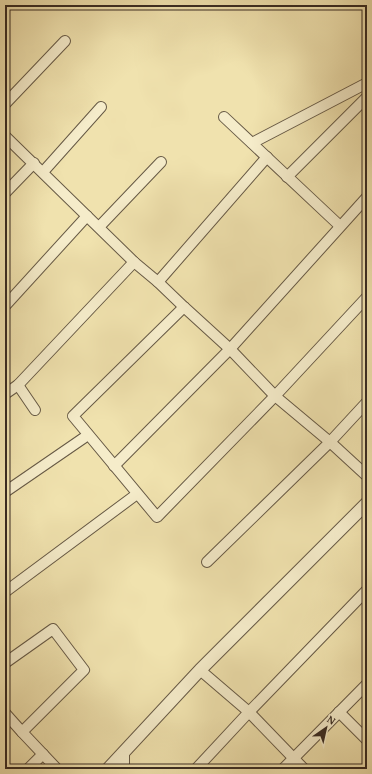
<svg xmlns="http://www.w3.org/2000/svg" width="372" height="774" font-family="'Gentium Book Plus',serif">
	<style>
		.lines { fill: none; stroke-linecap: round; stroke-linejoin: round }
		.minor-casing { stroke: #665945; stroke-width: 12 }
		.tertiary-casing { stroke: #665945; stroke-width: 14 }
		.minor { stroke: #f5ecca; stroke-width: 10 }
		.tertiary { stroke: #f5ecca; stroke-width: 12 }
	</style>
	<rect width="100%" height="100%" fill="#f0e2ae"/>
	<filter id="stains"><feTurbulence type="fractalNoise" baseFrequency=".005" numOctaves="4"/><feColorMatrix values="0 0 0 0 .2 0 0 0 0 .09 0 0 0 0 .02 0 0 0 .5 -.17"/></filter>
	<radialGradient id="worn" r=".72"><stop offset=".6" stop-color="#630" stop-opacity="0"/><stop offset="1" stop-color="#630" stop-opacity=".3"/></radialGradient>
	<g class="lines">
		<defs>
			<g id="minor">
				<path d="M5,104l60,-63"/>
				<path d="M224,117l116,109"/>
				<path d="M5,136l129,126 24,20 26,25 46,42 45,47 55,46 37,34"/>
				<path d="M252,143l115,-60"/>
				<path d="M43,172l58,-65"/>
				<path d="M287,177l80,-80"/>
				<path d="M5,193l29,-30"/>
				<path d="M99,227l62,-65"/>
				<path d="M158,282l109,-125"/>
				<path d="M5,306l82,-90"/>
				<path d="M184,307l-111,109 84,101 118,-121 92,-99"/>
				<path d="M18,385l17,25"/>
				<path d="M5,394l13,-9 116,-123"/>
				<path d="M114,466l116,-117 137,-152"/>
				<path d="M5,492l83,-57"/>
				<path d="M207,562l123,-120 37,-40"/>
				<path d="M5,592l132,-98"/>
				<path d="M5,663l48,-34 31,41 -62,62 35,37"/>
				<path d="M200,670l49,42 55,57"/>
				<path d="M339,712l28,28"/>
				<path d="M5,713l17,19"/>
				<path d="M28,769l15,-15"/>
				<path d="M124,769v-17"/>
				<path d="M196,769l53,-57 118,-122"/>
				<path d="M283,769l84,-85"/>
			</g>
			<path id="tertiary" d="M108,769l92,-99 167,-167"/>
		</defs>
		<!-- minor casing -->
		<use href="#minor" class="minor-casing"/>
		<!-- tertiary casing -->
		<use href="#tertiary" class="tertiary-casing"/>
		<!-- minor -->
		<use href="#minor" class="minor"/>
		<!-- tertiary -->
		<use href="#tertiary" class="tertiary"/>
	</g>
	<!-- margin -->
	<rect width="372" height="774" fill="none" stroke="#f0e2ae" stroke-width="20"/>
	<rect x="6" y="6" width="360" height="762" fill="none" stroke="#382b22" stroke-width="2"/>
	<rect x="10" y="10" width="352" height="754" fill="none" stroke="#382b22"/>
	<!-- north arrow -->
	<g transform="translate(326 728) rotate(34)" stroke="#f5ecca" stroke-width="3" paint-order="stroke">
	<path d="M0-3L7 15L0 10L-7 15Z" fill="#382b22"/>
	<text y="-6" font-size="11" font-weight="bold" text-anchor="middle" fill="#382b22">N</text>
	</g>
	<rect width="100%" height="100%" filter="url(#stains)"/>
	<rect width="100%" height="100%" fill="url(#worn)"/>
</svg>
